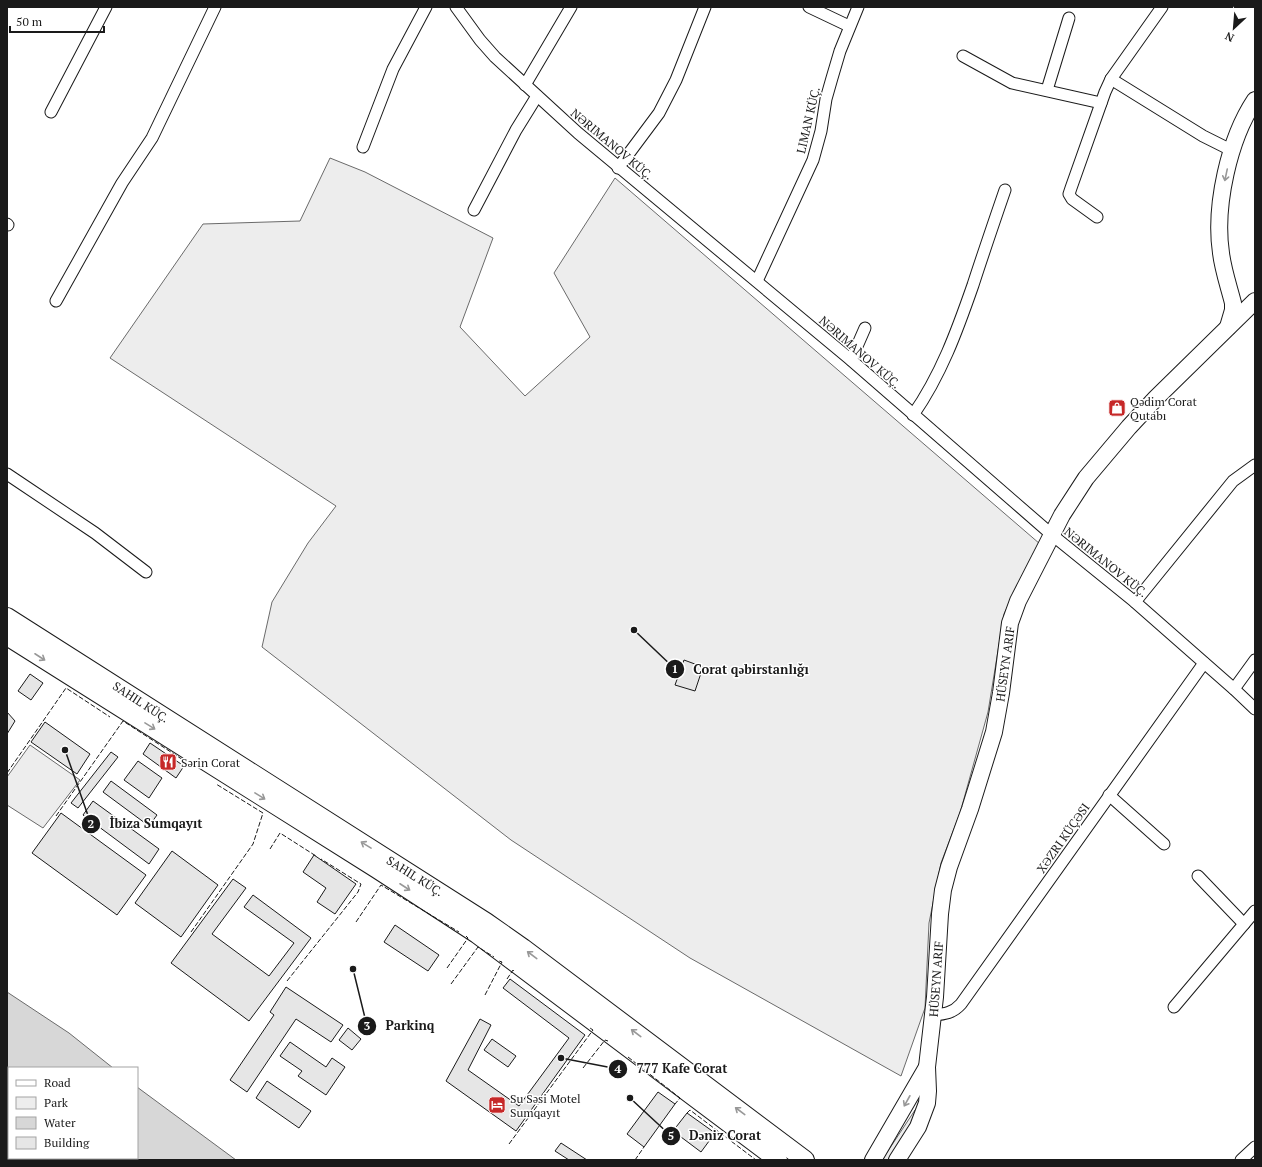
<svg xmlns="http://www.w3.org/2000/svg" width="1262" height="1167" font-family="'PT Serif',serif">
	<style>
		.green { fill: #ededed; stroke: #6a6a6a }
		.water { fill: #d7d7d7; stroke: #6a6a6a }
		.building { fill: #e6e6e6; stroke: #1a1a1a }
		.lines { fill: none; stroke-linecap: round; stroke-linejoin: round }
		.street-casing { stroke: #1a1a1a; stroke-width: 13 }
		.secondary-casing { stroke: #1a1a1a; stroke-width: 18 }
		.primary-casing { stroke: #1a1a1a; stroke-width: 20 }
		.street { stroke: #fff; stroke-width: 11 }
		.secondary { stroke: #fff; stroke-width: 16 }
		.primary { stroke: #fff; stroke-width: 18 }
		.fence { stroke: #1a1a1a; stroke-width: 1; stroke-dasharray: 5 2; stroke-linecap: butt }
		.oneway { stroke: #989898 }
		.labels { text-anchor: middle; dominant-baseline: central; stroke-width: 3; stroke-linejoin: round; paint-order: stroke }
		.street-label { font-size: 12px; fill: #1a1a1a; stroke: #fff }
		.poi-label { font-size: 12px; fill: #1a1a1a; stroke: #fff; text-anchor: start }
		.leader { fill: none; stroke: #1a1a1a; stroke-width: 1.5 }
		.callout-dot { fill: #1a1a1a; stroke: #fff; stroke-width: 1.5 }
		.mark-label { font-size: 12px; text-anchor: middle; font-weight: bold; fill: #fff }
		.callout-label { font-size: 13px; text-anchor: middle; font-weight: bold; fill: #1a1a1a; stroke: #fff; stroke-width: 3; stroke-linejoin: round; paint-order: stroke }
	</style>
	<rect width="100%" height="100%" fill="#fff"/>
	<!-- green -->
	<g class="green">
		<path d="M330,158l35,14 128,66 -33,89 65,69 65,-59 -36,-64 61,-95 425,366 -18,32 -18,38 -16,98 -28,101 -19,50 -12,60 -4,85 -24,68 -211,-118 -179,-118 -249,-193 10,-45 36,-59 28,-37 -226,-148 93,-134 97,-3z"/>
		<path d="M30,745l50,35 -37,48 -36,-23v-28z"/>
		<path d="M915,1110l1,5 -28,45h-6z"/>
	</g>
	<!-- water -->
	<path class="water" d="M7,992l62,41 44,35h-104v90h128v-71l99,73h-229z"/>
	<!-- building -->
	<g class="building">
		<path d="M684,660l19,7 -8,24 -20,-6z"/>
		<path d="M30,674l13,9 -12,17 -13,-9z"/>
		<path d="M7,712l8,9 -8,13z"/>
		<path d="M45,722l45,32 -13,20 -46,-32z"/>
		<path d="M150,743l34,23 -8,12 -33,-24z"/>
		<path d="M111,752l7,5 -40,51 -7,-5z"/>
		<path d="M138,761l24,17 -13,20 -25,-18z"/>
		<path d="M111,781l46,34 -8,11 -46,-34z"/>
		<path d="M93,801l66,48 -10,15 -66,-49z"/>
		<path d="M61,813l85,62 -29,40 -85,-62z"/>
		<path d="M172,851l46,34 -37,52 -46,-34z"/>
		<path d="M314,855l42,29 -21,30 -18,-12 9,-14 -23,-16z"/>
		<path d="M233,879l13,9 -34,46 57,42 25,-33 -50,-36 9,-12 58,43 -62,83 -78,-58z"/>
		<path d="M395,925l44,30 -11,16 -44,-29z"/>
		<path d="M510,979l75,56 -69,96 -70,-50 34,-62 11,6 -23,45 51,36 50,-68 -66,-50z"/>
		<path d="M286,987l57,38 -12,17 -35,-23 -49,73 -17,-12 44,-65 -4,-3z"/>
		<path d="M348,1028l13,11 -9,11 -13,-10z"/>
		<path d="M492,1039l24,17 -8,11 -24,-17z"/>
		<path d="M290,1042l36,25 6,-9 13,9 -19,28 -28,-19 4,-5 -22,-15z"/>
		<path d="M267,1081l44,30 -12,17 -43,-30z"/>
		<path d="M658,1092l17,12 -31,43 -17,-13z"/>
		<path d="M687,1113l28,20 -14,19 -28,-21z"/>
		<path d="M561,1143l26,17h-18l-14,-9z"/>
	</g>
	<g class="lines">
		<defs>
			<g id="street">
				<path d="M456,7l24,33 15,17 83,76 273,227 200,174 84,68 99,87 21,20"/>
				<path d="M809,7l40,19"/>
				<path d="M963,56l49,27 89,20"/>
				<path d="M1111,79l92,57 28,14"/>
				<path d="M525,85l46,-78"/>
				<path d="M1047,90l22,-72"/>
				<path d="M51,112l55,-105"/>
				<path d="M363,147l30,-78 33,-62"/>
				<path d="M618,168l41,-55 17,-33 29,-73"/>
				<path d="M474,210l42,-80 21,-34"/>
				<path d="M1097,217l-25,-18 -3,-5 2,-6 34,-96 6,-13 51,-72"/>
				<path d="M7,224l1,1"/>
				<path d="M757,281l56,-121 8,-29 5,-32 6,-21 8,-27 18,-44"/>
				<path d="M56,301l66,-118 30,-45 63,-131"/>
				<path d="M851,360l14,-32"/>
				<path d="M913,415c28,-40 44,-84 60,-130 10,-31 21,-63 32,-95"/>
				<path d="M7,474l88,59 51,39"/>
				<path d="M1135,602l98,-121 22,-16"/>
				<path d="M1234,689l21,-29"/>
				<path d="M1109,795l55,49"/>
				<path d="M1198,876l46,48"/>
				<path d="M1174,1007l81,-96"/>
				<path d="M933,1015c12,-1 20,-2 28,-11l243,-341"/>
				<path d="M1241,1160l14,-13"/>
			</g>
			<g id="secondary">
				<path d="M1228,327l5,-17v-7c-4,-16 -10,-33 -12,-50 -7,-47 8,-114 34,-153"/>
				<path d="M873,1160l54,-93"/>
				<path d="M897,1160l21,-33 9,-24 1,-12 -1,-24 8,-70 5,-83 3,-24 6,-23 21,-58 24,-77 7,-39 9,-70 8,-22 44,-86 24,-37 43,-51 27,-29 99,-97"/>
			</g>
			<g id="primary">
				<path d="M7,617l479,305 37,26 282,212"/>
				<path d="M7,636l370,233 100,65 301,226"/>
			</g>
		</defs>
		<!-- street casing -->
		<use href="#street" class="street-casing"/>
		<!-- secondary casing -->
		<use href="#secondary" class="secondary-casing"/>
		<!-- primary casing -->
		<use href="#primary" class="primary-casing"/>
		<!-- street -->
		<use href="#street" class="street"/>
		<!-- secondary -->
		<use href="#secondary" class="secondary"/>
		<!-- primary -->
		<use href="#primary" class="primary"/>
		<!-- fence -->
		<g class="fence">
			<path d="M7,773l59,-85 44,29"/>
			<path d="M56,816l67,-95 71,46"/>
			<path d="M270,849l10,-16 36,23"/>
			<path d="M356,922l25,-37 78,47"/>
			<path d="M191,932l62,-88 10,-31 -47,-29"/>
			<path d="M447,968l21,-30 -2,-2"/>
			<path d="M507,979l6,-9 2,2"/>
			<path d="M287,981l71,-89 3,-8 -40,-25"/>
			<path d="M451,984l27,-37 16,10"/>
			<path d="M485,995l17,-33 -3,-1"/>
			<path d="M628,1057l52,41 -5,6"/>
			<path d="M583,1068l22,-28 3,1"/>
			<path d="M687,1113l3,-3 66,50"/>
			<path d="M509,1144l84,-114 -3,-2"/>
			<path d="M635,1160l9,-13"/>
		</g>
	</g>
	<!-- one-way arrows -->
	<defs><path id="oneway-shaft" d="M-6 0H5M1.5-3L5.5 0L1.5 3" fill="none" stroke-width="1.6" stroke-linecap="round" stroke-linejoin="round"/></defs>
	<g class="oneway">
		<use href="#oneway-shaft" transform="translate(1226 175) rotate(102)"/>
		<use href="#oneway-shaft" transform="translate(40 657) rotate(33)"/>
		<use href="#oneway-shaft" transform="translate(150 726) rotate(32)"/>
		<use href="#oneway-shaft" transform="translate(260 796) rotate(32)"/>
		<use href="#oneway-shaft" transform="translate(366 845) rotate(-148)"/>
		<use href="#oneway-shaft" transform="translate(405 887) rotate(33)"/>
		<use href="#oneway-shaft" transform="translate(532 955) rotate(-143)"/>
		<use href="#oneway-shaft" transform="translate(636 1033) rotate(-143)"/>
		<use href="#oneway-shaft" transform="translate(907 1101) rotate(119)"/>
		<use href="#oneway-shaft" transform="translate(740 1111) rotate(-143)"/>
	</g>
	<!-- icons -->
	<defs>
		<symbol id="shop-square" viewBox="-11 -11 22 22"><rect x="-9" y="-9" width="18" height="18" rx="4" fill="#c62828" stroke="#fff"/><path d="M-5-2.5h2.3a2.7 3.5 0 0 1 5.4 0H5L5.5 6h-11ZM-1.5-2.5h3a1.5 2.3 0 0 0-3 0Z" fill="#fff"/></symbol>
		<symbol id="restaurant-square" viewBox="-11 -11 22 22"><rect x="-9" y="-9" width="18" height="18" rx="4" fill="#c62828" stroke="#fff"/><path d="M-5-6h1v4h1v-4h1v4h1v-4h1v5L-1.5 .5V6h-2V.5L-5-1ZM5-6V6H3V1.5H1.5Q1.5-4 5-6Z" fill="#fff"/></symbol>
		<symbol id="hotel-square" viewBox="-11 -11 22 22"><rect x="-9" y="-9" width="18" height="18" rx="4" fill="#c62828" stroke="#fff"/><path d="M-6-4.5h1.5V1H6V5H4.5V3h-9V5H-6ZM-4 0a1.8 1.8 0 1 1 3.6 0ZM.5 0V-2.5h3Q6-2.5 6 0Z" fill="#fff"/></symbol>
	</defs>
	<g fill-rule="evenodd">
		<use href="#shop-square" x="1107" y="398" width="20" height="20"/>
		<use href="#restaurant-square" x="158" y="752" width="20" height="20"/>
		<use href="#hotel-square" x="487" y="1095" width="20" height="20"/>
	</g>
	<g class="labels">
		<!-- street labels -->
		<g class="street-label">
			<text transform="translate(808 120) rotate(-77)">LIMAN KÜÇ.</text>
			<text transform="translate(612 144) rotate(40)">NƏRIMANOV KÜÇ.</text>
			<text transform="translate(860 352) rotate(41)">NƏRIMANOV KÜÇ.</text>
			<text transform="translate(1106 562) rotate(39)">NƏRIMANOV KÜÇ.</text>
			<text transform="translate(1005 664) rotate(-82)">HÜSEYN ARIF</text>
			<text transform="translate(141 702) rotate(33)">SAHIL KÜÇ.</text>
			<text transform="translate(1063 838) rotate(-55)">XƏZRI KÜÇƏSI</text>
			<text transform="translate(415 876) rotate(32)">SAHIL KÜÇ.</text>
			<text transform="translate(936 979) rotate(-86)">HÜSEYN ARIF</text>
		</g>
		<!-- poi labels -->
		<g class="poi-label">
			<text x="1130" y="401">Qədim Corat<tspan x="1130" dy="14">Qutabı</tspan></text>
			<text x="181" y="762">Sərin Corat</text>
			<text x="510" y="1098">Su Səsi Motel<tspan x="510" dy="14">Sumqayıt</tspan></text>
		</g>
	</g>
	<!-- callouts -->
	<path class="leader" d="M634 630L675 669M65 750L91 824M353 969L367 1026M561 1058L618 1069M630 1098L671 1136"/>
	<g class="callout-dot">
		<circle cx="634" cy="630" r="4"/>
		<circle cx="65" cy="750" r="4"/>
		<circle cx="353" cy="969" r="4"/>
		<circle cx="561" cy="1058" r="4"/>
		<circle cx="630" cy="1098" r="4"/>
		<circle cx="675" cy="669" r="10"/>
		<circle cx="91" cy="824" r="10"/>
		<circle cx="367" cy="1026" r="10"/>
		<circle cx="618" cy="1069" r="10"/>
		<circle cx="671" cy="1136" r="10"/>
	</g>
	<g class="mark-label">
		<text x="675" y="673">1</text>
		<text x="91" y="828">2</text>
		<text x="367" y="1030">3</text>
		<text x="618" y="1073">4</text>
		<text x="671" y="1140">5</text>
	</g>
	<g class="callout-label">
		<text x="751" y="674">Corat qəbirstanlığı</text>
		<text x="156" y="828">İbiza Sumqayıt</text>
		<text x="410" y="1030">Parkinq</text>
		<text x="682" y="1073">777 Kafe Corat</text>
		<text x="725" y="1140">Dəniz Corat</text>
	</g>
	<!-- border -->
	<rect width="1262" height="1167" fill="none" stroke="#1a1a1a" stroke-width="16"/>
	<!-- legend -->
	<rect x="8" y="1067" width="130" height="92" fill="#ffffff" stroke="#a3a3a3"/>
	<rect x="16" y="1080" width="20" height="6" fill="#ffffff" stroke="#a3a3a3"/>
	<text x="44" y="1087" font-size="12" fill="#1a1a1a">Road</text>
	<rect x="16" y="1097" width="20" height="12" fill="#ededed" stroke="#a3a3a3"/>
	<text x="44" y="1107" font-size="12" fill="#1a1a1a">Park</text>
	<rect x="16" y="1117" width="20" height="12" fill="#d7d7d7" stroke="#a3a3a3"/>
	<text x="44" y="1127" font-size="12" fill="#1a1a1a">Water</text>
	<rect x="16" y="1137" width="20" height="12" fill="#e6e6e6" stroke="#a3a3a3"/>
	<text x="44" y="1147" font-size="12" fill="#1a1a1a">Building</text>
	<!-- north arrow -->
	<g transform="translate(1234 28) rotate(206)" stroke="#ffffff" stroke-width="3" paint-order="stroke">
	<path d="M0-3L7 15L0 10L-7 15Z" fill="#1a1a1a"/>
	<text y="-6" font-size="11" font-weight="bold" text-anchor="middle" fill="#1a1a1a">N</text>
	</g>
	<!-- scale -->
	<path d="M10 26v6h94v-6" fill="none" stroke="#1a1a1a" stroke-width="2"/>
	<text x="16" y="26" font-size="12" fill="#1a1a1a" stroke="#ffffff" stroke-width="3" paint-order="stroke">50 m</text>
</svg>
